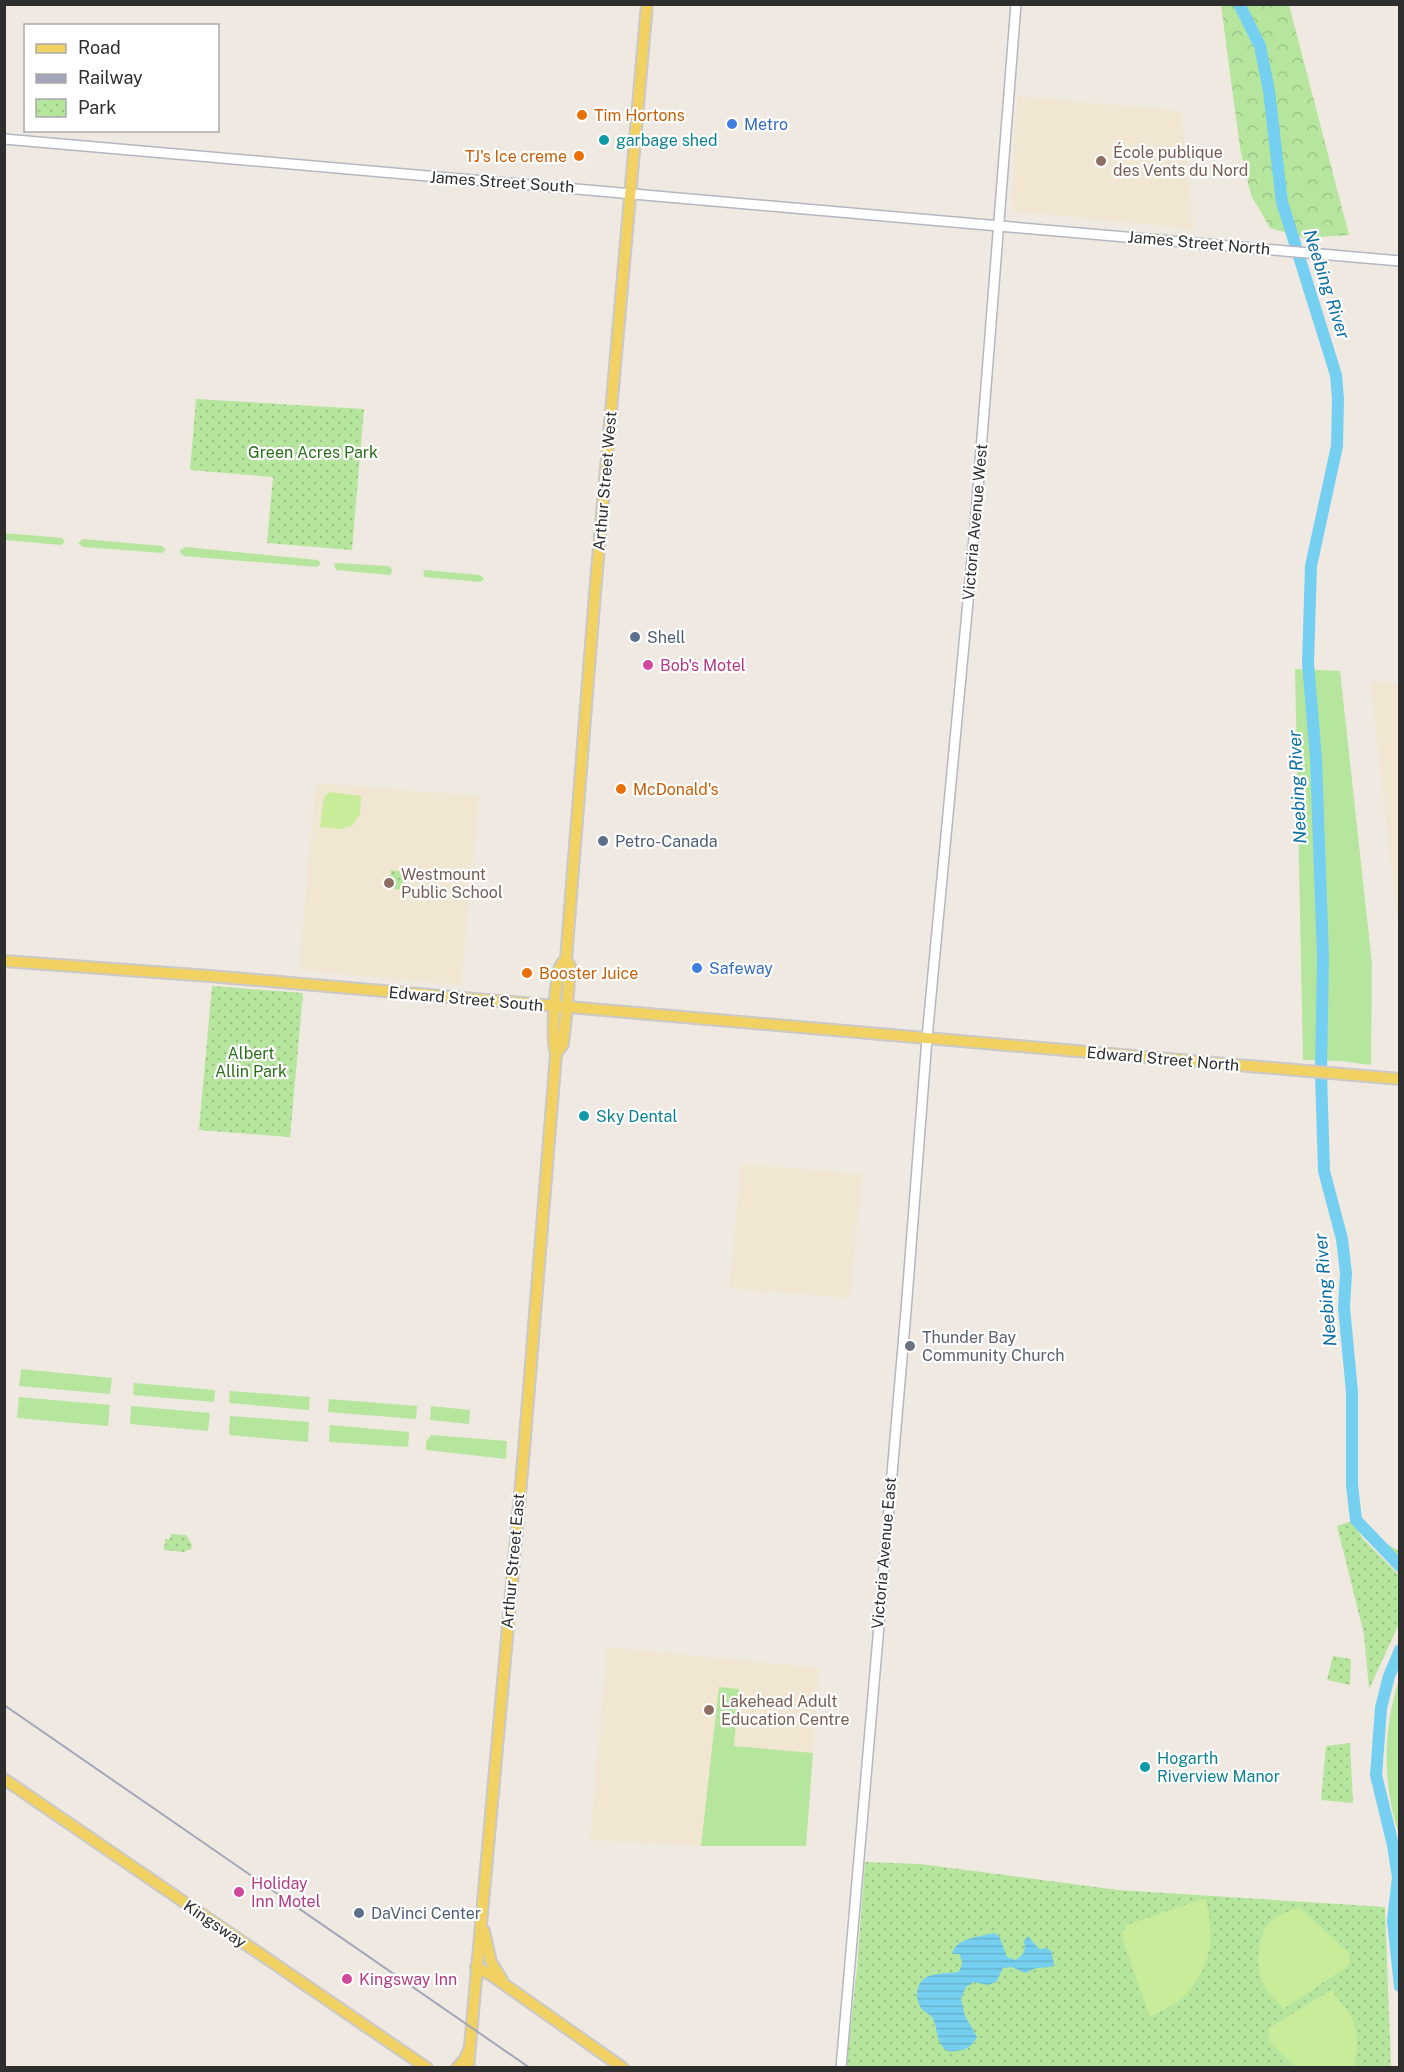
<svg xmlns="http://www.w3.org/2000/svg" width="1404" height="2072" font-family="'Public Sans',sans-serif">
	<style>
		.education { fill: #f0e6d1 }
		.grass { fill: #b6e59e }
		.forest { fill: url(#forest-crowns) }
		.wetland { fill: url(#wetland-marsh) }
		.park { fill: url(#park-dots) }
		.pitch { fill: #c9ec9a }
		.water { fill: url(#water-rules) }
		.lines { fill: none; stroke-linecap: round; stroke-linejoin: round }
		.river { stroke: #75cff0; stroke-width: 12 }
		.minor-casing { stroke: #b4b7c1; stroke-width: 12 }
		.major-casing { stroke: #c9c9c9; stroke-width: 14 }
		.minor { stroke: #fff; stroke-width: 9 }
		.major { stroke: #f2d163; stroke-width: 10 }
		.rail { stroke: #a3a6b8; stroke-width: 2 }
		.food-dot { fill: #e8710a; stroke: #fff; stroke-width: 2 }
		.shop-dot { fill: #3f7fe0; stroke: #fff; stroke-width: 2 }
		.culture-dot { fill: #0f9aa8; stroke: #fff; stroke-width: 2 }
		.education-dot { fill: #8d6e63; stroke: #fff; stroke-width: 2 }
		.service-dot { fill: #5c6f8a; stroke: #fff; stroke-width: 2 }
		.hotel-dot { fill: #d1479c; stroke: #fff; stroke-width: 2 }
		.worship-dot { fill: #6b7280; stroke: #fff; stroke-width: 2 }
		.labels { text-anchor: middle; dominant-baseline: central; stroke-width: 4.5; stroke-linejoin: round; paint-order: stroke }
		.food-label { font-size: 16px; fill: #c56008; stroke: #fff; text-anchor: start }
		.shop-label { font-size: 16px; fill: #366cbe; stroke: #fff; text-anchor: start }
		.culture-label { font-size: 16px; fill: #0d838f; stroke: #fff; text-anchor: start }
		.education-label { font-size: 16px; fill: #785e54; stroke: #fff; text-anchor: start }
		.street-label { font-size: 16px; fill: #2e2e2e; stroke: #fff }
		.park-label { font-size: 16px; fill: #2c6e1b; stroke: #fff }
		.service-label { font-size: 16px; fill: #4e5e75; stroke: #fff; text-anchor: start }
		.hotel-label { font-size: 16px; fill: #b23c85; stroke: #fff; text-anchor: start }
		.worship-label { font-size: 16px; fill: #5b616d; stroke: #fff; text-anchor: start }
		.water-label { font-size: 18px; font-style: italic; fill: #0d6fa3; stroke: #fff }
	</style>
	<defs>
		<pattern id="forest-crowns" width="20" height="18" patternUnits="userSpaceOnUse" patternTransform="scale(1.5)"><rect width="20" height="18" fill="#b6e59e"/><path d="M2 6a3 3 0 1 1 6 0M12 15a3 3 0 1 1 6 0" fill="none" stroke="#9dc588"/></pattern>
		<pattern id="wetland-marsh" width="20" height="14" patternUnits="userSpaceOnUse" patternTransform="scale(1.5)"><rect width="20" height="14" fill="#b6e59e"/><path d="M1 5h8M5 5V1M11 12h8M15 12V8" fill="none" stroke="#9dc588"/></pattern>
		<pattern id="park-dots" width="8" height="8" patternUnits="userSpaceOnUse" patternTransform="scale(1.5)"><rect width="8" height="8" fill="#b6e59e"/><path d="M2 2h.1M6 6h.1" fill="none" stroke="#9dc588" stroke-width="1.8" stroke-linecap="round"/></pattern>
		<pattern id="water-rules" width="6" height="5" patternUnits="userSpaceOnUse" patternTransform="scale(1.5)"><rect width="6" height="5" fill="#75cff0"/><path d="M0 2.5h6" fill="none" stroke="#66b2ce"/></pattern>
	</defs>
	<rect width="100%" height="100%" fill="#efe9e1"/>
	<!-- education -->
	<g class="education">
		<path d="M1017,96l164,15 13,120 -11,-3 -171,-17z"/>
		<path d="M1370,681l29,2v250z"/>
		<path d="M316,783l163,13 -18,189 -162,-15z"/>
		<path d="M741,1164l121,10 -12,124 -121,-10z"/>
		<path d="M607,1647l212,21 -13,178h-105l-111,-6z"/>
	</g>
	<!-- grass -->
	<g class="grass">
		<path d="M4,533l58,5 3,4 -4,3 -56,-5z"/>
		<path d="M83,539l79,7 4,4 -5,3 -78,-6 -5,-4z"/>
		<path d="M186,547l132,13 3,4 -4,3 -133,-11 -4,-3v-3z"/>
		<path d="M336,563l51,3 4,1 1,5 -2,3 -54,-5 -2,-6z"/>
		<path d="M425,570l55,5 4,3 -3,4 -56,-5 -2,-4z"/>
		<path d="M1295,669l45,2 32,293 -1,101 -30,-4 -38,-1z"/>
		<path d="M21,1369l91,9 -2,16 -91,-8z"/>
		<path d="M134,1383l81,7 -1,12 -81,-7z"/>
		<path d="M230,1391l80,6 -1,13 -80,-7z"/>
		<path d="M19,1397l91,8 -2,21 -91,-8z"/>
		<path d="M329,1399l88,7 -1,13 -88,-7z"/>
		<path d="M131,1406l79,7 -2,18 -78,-7z"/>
		<path d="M431,1406l39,4 -1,14 -39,-4z"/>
		<path d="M230,1416l79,6 -1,20 -79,-7z"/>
		<path d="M330,1425l79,7 -1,15 -79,-5z"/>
		<path d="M431,1435l76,6 -1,18 -80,-9v-8z"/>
		<path d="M1399,1679l1,156h-1c-17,-52 -16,-104 0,-156z"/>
		<path d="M719,1687l20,2 -5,57 79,7 -7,93h-105z"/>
	</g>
	<!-- forest -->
	<path class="forest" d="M1221,5h68l60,230 -44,3 -35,-10 -19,-33 -11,-47z"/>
	<!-- wetland -->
	<path class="wetland" d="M1377,1543l10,1 12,7v15z"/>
	<!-- park -->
	<g class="park">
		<path d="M196,399l168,10 -12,141 -85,-7 6,-66 -83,-7z"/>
		<path d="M391,870l13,2 -2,18 -13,-2z"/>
		<path d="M212,986l91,7 -13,144 -91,-7z"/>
		<path d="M1352,1521l11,18 36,36v49l-30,65 -5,-55 -27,-108z"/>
		<path d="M171,1534l15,1 6,10 -1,5h-4l-3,2 -20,-2 1,-11h5z"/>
		<path d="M1333,1656l18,3 -1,26 -23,-5z"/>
		<path d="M1350,1743l3,60 -32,-3 5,-54z"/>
		<path d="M865,1862l55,2 198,26 267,17 6,160 -545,1 11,-100z"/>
	</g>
	<!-- pitch -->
	<g class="pitch">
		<path d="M329,792l32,4 -1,18 -8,12 -13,3 -19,-2 4,-30z"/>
		<path d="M1205,1898c11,38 7,71 -23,100 -8,8 -22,13 -32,19l-29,-82 6,-10z"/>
		<path d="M1299,1907l51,47 -1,11 -65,44c-6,-7 -17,-16 -21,-25 -8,-17 -6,-48 7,-62 8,-7 20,-11 29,-15z"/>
		<path d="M1331,1990c22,26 32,41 23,76l-2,2 -56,-1 -28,-26 1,-13z"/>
	</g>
	<!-- water -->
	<path class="water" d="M994,1933l5,3 8,21 8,3c9,-5 11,-10 9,-19l4,-5 11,13 8,-1 4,3 3,13 -3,3 -15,1 -11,5 -13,-6 -9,1 -7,14 -8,3 -14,-3 -8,5 -5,12 4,17 12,21c-7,13 -16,15 -30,14 -13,-11 -8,-22 -15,-34 -3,-4 -9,-5 -11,-9 -3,-4 -4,-9 -4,-14 2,-24 24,-19 41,-22 5,-5 5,-12 1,-18h-7c4,-17 28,-17 42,-21z"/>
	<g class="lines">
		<!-- river -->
		<g class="river">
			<path d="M1239,4l21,42 9,45 13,111 54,173 2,24 -1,47 -26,120 -3,97 8,96 7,198 -2,116 3,98 18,68 4,34 -2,34 8,85v93l4,35 44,46"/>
			<path d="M1400,1650l-11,26 -8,32 -5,67 17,70 5,32 -5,44 7,65"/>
		</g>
		<defs>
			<g id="minor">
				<path d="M4,139l1396,122"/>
				<path d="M841,2068l65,-757 21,-273 48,-511 41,-523"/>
			</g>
			<g id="major">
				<path d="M4,961l206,15 1190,103"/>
				<path d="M556,1054l7,-10 4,-37 3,-41 -4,-7 29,-366 52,-589"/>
				<path d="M4,1779l423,289"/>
				<path d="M484,1931l7,31 11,18"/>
				<path d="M476,1967l15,8 132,93"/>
				<path d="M457,2068l8,-9 3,-7"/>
				<path d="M468,2068l56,-618 32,-396c-5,-16 -1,-66 3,-84 1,-4 4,-8 7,-11"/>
			</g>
		</defs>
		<!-- minor casing -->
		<use href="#minor" class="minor-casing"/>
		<!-- major casing -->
		<use href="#major" class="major-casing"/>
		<!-- minor -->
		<use href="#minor" class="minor"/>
		<!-- major -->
		<use href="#major" class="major"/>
		<!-- rail -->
		<path class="rail" d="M4,1705l526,363"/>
	</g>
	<!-- markers -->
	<g class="food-dot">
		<circle cx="582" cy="115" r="6"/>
		<circle cx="579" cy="156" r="6"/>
		<circle cx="621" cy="789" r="6"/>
		<circle cx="527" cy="973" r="6"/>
	</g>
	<g class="shop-dot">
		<circle cx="732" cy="124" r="6"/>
		<circle cx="697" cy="968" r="6"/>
	</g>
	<g class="culture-dot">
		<circle cx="604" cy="140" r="6"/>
		<circle cx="584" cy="1116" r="6"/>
		<circle cx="1145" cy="1767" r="6"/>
	</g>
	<g class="education-dot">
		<circle cx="1101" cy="161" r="6"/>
		<circle cx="389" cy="883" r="6"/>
		<circle cx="709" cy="1710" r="6"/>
	</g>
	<g class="service-dot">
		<circle cx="635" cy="637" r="6"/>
		<circle cx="603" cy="841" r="6"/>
		<circle cx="359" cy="1913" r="6"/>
	</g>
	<g class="hotel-dot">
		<circle cx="648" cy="665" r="6"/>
		<circle cx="239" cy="1892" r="6"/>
		<circle cx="347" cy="1979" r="6"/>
	</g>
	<circle class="worship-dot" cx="910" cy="1346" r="6"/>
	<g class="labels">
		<!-- food labels -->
		<g class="food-label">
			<text x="594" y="115">Tim Hortons</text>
			<text x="567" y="156" text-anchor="end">TJ's Ice creme</text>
			<text x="633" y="789">McDonald's</text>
			<text x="539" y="973">Booster Juice</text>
		</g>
		<!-- shop labels -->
		<g class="shop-label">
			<text x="744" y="124">Metro</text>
			<text x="709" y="968">Safeway</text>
		</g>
		<!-- culture labels -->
		<g class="culture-label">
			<text x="616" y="140">garbage shed</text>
			<text x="596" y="1116">Sky Dental</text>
			<text x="1157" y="1758">Hogarth<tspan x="1157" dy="18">Riverview Manor</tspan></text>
		</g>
		<!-- education labels -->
		<g class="education-label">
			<text x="1113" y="152">École publique<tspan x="1113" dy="18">des Vents du Nord</tspan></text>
			<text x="401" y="874">Westmount<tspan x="401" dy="18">Public School</tspan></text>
			<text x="721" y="1701">Lakehead Adult<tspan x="721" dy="18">Education Centre</tspan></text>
		</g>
		<!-- street labels -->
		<g class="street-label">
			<text transform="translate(502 182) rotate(4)">James Street South</text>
			<text transform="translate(1199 243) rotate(5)">James Street North</text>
			<text transform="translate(605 481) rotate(-85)">Arthur Street West</text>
			<text transform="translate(975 522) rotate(-85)">Victoria Avenue West</text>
			<text transform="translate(466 999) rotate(5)">Edward Street South</text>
			<text transform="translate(1163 1059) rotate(5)">Edward Street North</text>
			<text transform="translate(884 1553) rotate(-85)">Victoria Avenue East</text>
			<text transform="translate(513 1561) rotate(-85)">Arthur Street East</text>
			<text transform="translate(215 1924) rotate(34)">Kingsway</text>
		</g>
		<!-- park labels -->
		<g class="park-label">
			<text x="313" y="452">Green Acres Park</text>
			<text x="251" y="1053">Albert<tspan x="251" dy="18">Allin Park</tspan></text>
		</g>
		<!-- service labels -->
		<g class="service-label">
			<text x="647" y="637">Shell</text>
			<text x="615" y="841">Petro-Canada</text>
			<text x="371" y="1913">DaVinci Center</text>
		</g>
		<!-- hotel labels -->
		<g class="hotel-label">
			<text x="660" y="665">Bob's Motel</text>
			<text x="251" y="1883">Holiday<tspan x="251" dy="18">Inn Motel</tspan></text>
			<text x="359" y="1979">Kingsway Inn</text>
		</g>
		<!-- worship labels -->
		<g class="worship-label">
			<text x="922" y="1337">Thunder Bay<tspan x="922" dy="18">Community Church</tspan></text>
		</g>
		<!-- water labels -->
		<g class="water-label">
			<text transform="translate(1327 284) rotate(72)">Neebing River</text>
			<text transform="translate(1297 787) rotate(-93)">Neebing River</text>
			<text transform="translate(1325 1290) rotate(-95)">Neebing River</text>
		</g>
	</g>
	<!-- border -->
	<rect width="1404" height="2072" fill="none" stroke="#2e2e2e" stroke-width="12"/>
	<!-- legend -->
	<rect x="24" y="24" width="195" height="108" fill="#ffffff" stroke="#ababab" stroke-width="1.5"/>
	<rect x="36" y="44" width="30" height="9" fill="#f2d163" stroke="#ababab" stroke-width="1.5"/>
	<text x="78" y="54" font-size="18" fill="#2e2e2e">Road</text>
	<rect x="36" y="74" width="30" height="9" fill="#a3a6b8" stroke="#ababab" stroke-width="1.5"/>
	<text x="78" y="84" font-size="18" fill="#2e2e2e">Railway</text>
	<rect x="36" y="99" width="30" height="18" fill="url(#park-dots)" stroke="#ababab" stroke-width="1.5"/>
	<text x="78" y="114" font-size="18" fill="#2e2e2e">Park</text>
</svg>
